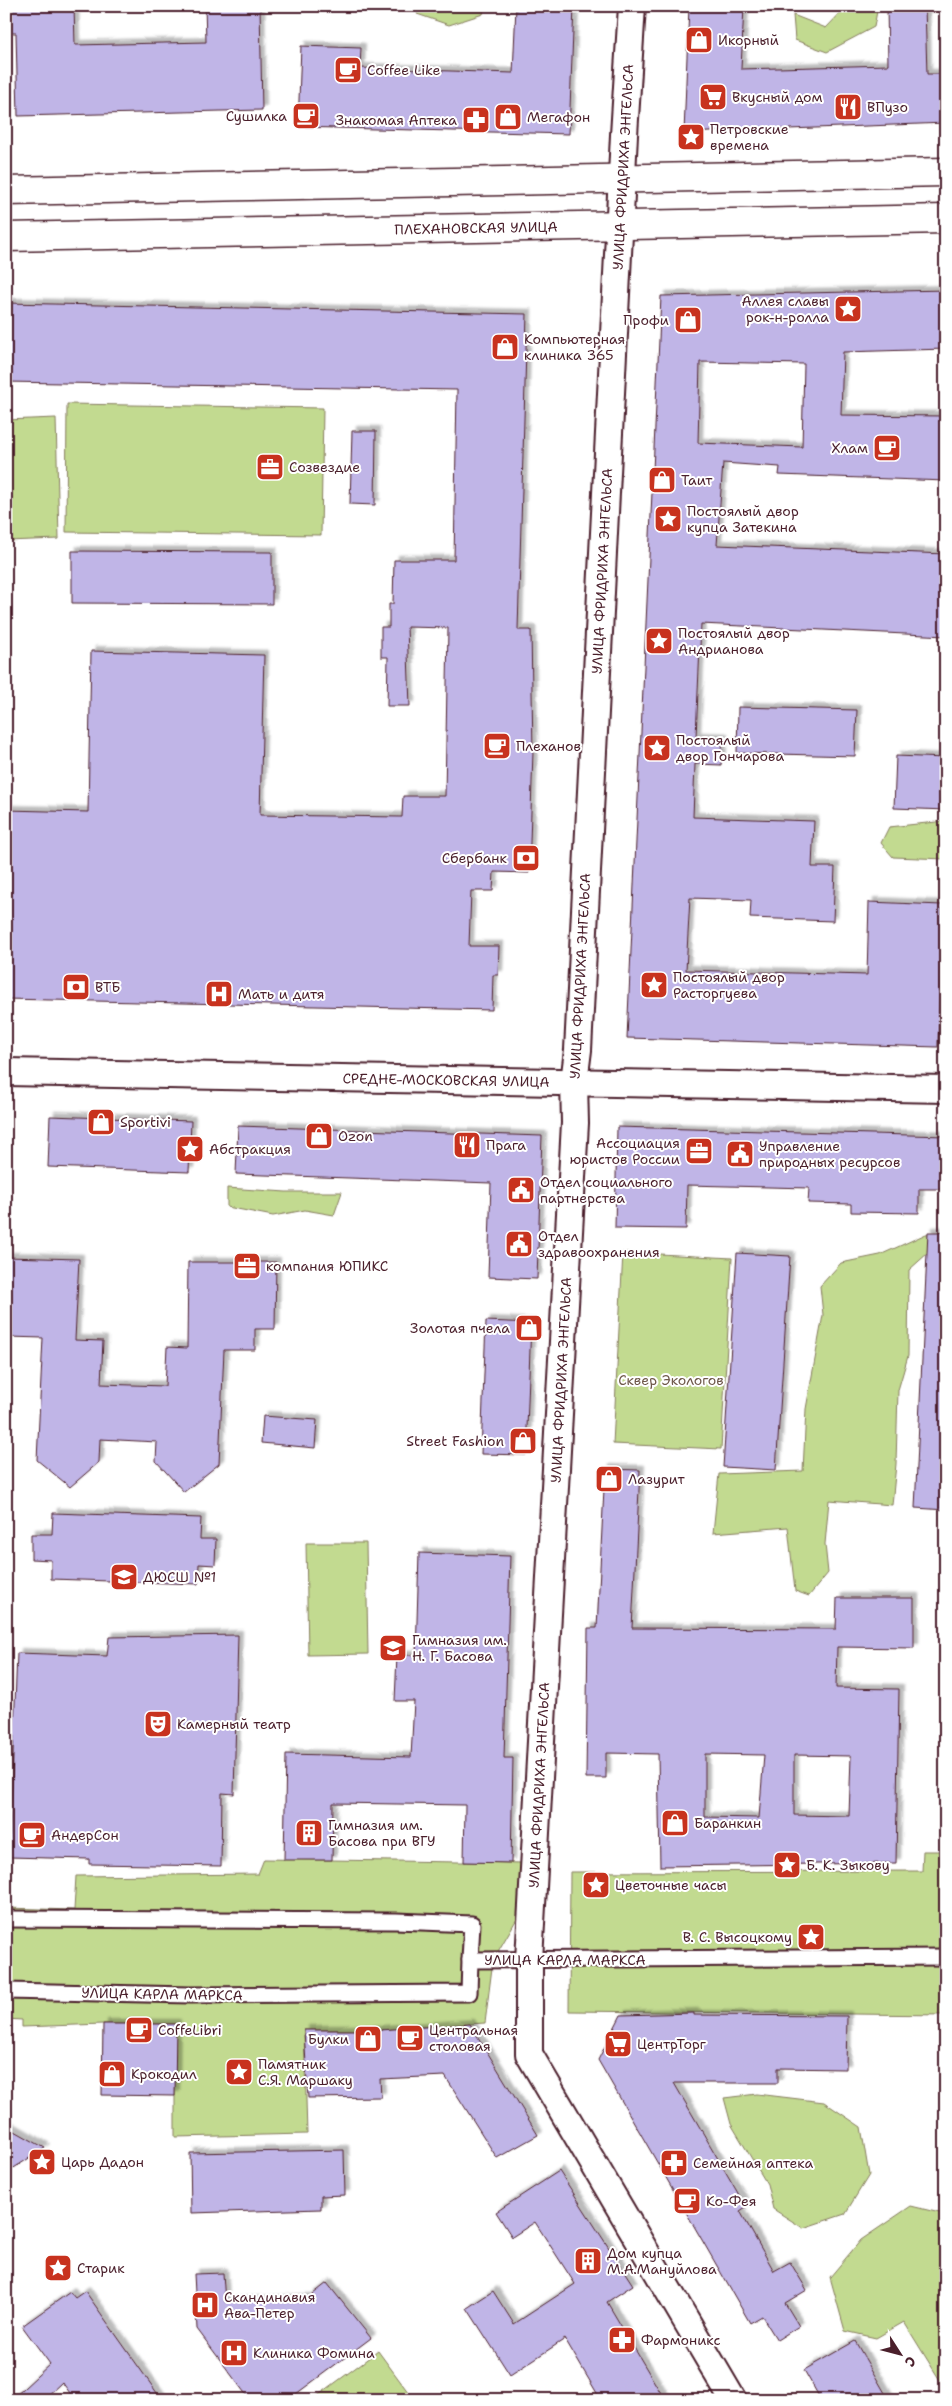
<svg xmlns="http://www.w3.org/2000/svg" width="952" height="2406" font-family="'Shantell Sans',sans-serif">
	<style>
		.green { fill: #c2da90; stroke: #867c5e }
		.building { fill: #c0b5e7; stroke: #4a1f2b; fill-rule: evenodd; filter: url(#shadow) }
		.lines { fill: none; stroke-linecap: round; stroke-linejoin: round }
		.pedestrian-casing { stroke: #4a1f2b; stroke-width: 19 }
		.tertiary-casing { stroke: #4a1f2b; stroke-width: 30 }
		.secondary-casing { stroke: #4a1f2b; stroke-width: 31 }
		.pedestrian { stroke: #fff; stroke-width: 15 }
		.tertiary { stroke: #fff; stroke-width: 26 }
		.secondary { stroke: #fff; stroke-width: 28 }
		.labels { text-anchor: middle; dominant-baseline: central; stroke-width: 4; stroke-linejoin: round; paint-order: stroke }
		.poi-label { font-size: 14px; fill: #4a1f2b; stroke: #fff; text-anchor: start }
		.street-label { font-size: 14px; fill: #4a1f2b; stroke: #fff }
		.park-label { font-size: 14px; fill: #6e5749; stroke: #fff }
	</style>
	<defs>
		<filter id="shadow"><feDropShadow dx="4.5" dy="-4.5" stdDeviation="1" flood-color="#0004"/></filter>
	</defs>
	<rect width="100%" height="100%" fill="#fff"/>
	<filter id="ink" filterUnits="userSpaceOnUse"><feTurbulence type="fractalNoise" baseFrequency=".02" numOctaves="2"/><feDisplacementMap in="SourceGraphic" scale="10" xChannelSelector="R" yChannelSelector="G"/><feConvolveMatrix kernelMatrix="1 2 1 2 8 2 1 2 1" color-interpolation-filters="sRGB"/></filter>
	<g filter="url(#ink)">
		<!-- green -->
		<g class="green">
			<path d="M421,6h64l-2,8 -34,11 -32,-11z"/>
			<path d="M847,6h31l-4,21 -47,25 -32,-12 -2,-25 33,13z"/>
			<path d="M67,404l256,4 -2,127 -255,-3z"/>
			<path d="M56,418l3,121 -53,2v-121z"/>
			<path d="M946,821v38l-53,-2 -12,-14 8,-16z"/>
			<path d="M227,1188l59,4h56l-8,23 -29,-5 -32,6 -46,-9z"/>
			<path d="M946,1231v14l-8,-1 -29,26 -1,86 -10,34 -2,74 -4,41 -63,-5 -4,44 3,29 -19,23 -14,-5 -7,-64 -75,6 6,-59 84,-3 3,-62 17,-94 -3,-29 21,-23 39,-8 46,-21z"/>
			<path d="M623,1252l109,6 -11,191 -108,-5z"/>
			<path d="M306,1543h60l2,111 -60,1z"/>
			<path d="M923,1851h23v164l-377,-4 1,-139 352,-1z"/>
			<path d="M264,1859l260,4 -2,47 -29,50 -8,63 -106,7h-75l3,104 -132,3v-113h-72l-81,3v-7l-16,-1v-111l68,2 2,-34 182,-2z"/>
			<path d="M757,2094l67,8 37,25 8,48 -24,39 -42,14 -30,-19 -6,-25 -36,-60 -7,-26z"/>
			<path d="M911,2206l33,8 2,4v172l-42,-68 -28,16 -31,-7 -15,-54 31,-37z"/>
			<path d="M378,2351l36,49h-102z"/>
		</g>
		<!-- building -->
		<g class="building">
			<path d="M6,6h68l1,39 131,-3 -1,-36h55l2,104 -244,6 -2,-83h-10z"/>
			<path d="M516,6h58l-5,128 -271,-7 3,-81 60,2 -1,20 153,5z"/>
			<path d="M689,6h55l-3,63 147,-4 -1,-59h38l2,68h19v49l-262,10z"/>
			<path d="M946,290v59l-103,3 -2,63 105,1v65l-167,-6 1,-8 -57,-4 -6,82 229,9v82l-245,-12 -5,113 27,1 -2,27 -26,-1 -2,53 121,4 -2,46h23l-2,54 -83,-3 1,-18 -61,-2 -4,72 181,5 2,-73 73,3 -4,142 -311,-9 34,-742zM700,362l104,2 -2,83 -104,-4z"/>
			<path d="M6,303l521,11 -9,316h13l2,122 -4,121 -35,-1 -1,19h-22l-2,55h30l-1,29h-5l-1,35 -486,-11v-189l82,2 3,-161 173,4 -4,160 142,2 1,-21h42l3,-168 -41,-1 3,79h-23l1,-49h-7v-30h8v-23h4l1,-44h60l3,-170 -451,-8z"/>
			<path d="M352,431h24l-1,74 -25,-1z"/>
			<path d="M72,551l200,1v52l-200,-1z"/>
			<path d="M738,707l119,3 -2,46 -118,-3z"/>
			<path d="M896,756l50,2v52l-52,-2z"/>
			<path d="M50,1116l141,5 -2,51 -141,-5z"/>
			<path d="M238,1126l304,10 -5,143 -49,-2 3,-94 -255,-9z"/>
			<path d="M617,1127l329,9v53h-27v24l-68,-1v-8l-43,-1 1,-15 -122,-3 -1,44 -71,-1z"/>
			<path d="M928,1232h18v278l-31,-2z"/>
			<path d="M737,1253l53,3 -14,214 -53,-3z"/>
			<path d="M6,1257l73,2 -4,81 28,1 -2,43 64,2 2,-39 20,1 1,-86h88l-1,67h-20v21h-31l-5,114 -35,28 -28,-31 1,-19 -57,-3 -1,23 -29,25 -33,-27 6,-122 -35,-1z"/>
			<path d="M486,1321l45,2 -5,132 -45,-1z"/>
			<path d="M263,1416l54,4 -2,28 -54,-5z"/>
			<path d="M605,1469l35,1 -8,158 204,1 1,-31h77v50l-77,-1 -1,41 63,1 -3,174 -236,3 -2,-112 -52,-1v25h-20l2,-150h9zM705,1754l59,1 -5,63 -54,-1zM794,1755l57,1 -2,60 -55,-1z"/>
			<path d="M53,1513l148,5 -1,21h16l-1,26 -16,-1 -1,20 -147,-5v-19l-20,-1v-25h21z"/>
			<path d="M419,1553l91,3 -6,202h9l-2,105 -47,-1 1,-57 -132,-2 -1,57h-48l2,-106 125,3 3,-56h-19l2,-46h19z"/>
			<path d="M238,1635l-4,159 -12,-1 -1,73 -132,-2v-5l-80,-2 8,-204 90,3 2,-19z"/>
			<path d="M694,2013v2l153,1 -1,53 -68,-1v15h-104l72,124 -6,4 34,60 16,-9 17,28 -22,13 14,23 -22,14 -15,-24 -12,7 -152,-263 23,-45z"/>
			<path d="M103,2024h73l-1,72 -73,-1z"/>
			<path d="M470,2024l68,111 -41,23 -52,-82 -65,3 1,18 -73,1 -4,-68h75z"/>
			<path d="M6,2126l39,22 -39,25z"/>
			<path d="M344,2150l1,45 -24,1v13l-130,4 -1,-60z"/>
			<path d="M559,2171l74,114 -26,17 58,98h-64l-36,-61 -55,36 -43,-67 26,-17 21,33 61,-40 -40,-62 -23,15 -16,-25z"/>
			<path d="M223,2273l2,29 83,-4 19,-15 44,55 -83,62h-38l-53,-71 -3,-55z"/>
			<path d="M85,2291l77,109h-87l-13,-18 -19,18h-32l39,-36 -28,-38 48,-34 5,6z"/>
			<path d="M855,2341l34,59h-68l-17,-30z"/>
		</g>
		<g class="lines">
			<defs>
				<g id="pedestrian">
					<path d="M6,1919l390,2 76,3 -2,36"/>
					<path d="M6,1991l184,4 279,-2 1,-33 476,-3"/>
				</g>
				<g id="tertiary">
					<path d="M632,6l-8,129 -46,915 -4,32 1,41 -46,837v94l204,346"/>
					<path d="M6,1072l940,17"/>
				</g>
				<g id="secondary">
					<path d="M6,191l940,-19"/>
					<path d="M6,237l940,-18"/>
				</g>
			</defs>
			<!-- pedestrian casing -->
			<use href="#pedestrian" class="pedestrian-casing"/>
			<!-- tertiary casing -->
			<use href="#tertiary" class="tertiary-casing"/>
			<!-- secondary casing -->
			<use href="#secondary" class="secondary-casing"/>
			<!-- pedestrian -->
			<use href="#pedestrian" class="pedestrian"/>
			<!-- tertiary -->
			<use href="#tertiary" class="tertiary"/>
			<!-- secondary -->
			<use href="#secondary" class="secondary"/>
		</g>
	</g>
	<!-- icons -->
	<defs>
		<symbol id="shop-square" viewBox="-11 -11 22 22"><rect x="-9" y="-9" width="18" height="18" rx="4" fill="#c8321e" stroke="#fff"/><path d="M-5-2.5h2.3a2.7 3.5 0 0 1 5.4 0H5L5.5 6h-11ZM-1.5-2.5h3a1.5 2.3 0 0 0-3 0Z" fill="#fff"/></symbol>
		<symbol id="cafe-square" viewBox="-11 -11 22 22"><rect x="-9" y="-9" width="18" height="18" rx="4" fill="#c8321e" stroke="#fff"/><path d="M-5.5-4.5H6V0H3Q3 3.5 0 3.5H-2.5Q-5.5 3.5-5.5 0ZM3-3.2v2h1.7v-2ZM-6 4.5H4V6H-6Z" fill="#fff"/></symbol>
		<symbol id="supermarket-square" viewBox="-11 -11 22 22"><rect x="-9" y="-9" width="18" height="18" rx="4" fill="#c8321e" stroke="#fff"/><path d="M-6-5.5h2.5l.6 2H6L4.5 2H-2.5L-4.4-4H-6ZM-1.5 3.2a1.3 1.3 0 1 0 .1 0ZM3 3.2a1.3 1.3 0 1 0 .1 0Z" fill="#fff"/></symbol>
		<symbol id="restaurant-square" viewBox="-11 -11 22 22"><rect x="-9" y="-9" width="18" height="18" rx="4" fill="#c8321e" stroke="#fff"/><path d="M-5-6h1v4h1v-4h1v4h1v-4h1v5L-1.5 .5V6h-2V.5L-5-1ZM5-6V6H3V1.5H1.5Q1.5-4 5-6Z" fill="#fff"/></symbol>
		<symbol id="pharmacy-square" viewBox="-11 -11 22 22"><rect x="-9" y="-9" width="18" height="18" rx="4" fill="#c8321e" stroke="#fff"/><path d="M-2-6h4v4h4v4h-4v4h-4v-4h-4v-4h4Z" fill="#fff"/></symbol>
		<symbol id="sight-square" viewBox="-11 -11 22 22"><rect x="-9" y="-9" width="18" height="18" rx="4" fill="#c8321e" stroke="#fff"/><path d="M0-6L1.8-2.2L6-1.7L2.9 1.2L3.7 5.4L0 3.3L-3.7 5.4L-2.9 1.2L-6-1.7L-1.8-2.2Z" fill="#fff"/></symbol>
		<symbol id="office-square" viewBox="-11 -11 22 22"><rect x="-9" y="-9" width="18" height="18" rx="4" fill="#c8321e" stroke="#fff"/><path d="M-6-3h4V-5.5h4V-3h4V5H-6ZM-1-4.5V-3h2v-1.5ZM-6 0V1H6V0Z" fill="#fff"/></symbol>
		<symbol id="bank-square" viewBox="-11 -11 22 22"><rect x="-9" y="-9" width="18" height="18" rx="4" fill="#c8321e" stroke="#fff"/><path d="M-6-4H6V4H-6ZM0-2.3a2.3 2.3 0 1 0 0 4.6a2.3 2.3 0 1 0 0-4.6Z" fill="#fff"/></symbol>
		<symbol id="hospital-square" viewBox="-11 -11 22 22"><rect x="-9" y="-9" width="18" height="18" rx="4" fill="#c8321e" stroke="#fff"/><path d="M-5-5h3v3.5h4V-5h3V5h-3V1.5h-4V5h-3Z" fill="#fff"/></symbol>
		<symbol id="civic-square" viewBox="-11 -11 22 22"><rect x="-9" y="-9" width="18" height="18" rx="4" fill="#c8321e" stroke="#fff"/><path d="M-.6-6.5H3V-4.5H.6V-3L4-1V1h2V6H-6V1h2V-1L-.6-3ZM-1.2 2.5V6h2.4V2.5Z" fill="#fff"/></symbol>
		<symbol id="school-square" viewBox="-11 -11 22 22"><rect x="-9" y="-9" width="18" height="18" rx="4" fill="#c8321e" stroke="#fff"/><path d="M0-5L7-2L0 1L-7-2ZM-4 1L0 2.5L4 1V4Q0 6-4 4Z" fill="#fff"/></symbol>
		<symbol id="theatre-square" viewBox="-11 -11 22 22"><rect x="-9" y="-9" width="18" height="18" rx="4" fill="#c8321e" stroke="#fff"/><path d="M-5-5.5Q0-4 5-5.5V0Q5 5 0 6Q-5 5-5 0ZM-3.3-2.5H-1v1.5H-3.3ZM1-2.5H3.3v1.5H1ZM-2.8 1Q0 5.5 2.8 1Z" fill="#fff"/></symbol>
		<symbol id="building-square" viewBox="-11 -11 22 22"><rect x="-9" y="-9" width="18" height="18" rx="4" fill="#c8321e" stroke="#fff"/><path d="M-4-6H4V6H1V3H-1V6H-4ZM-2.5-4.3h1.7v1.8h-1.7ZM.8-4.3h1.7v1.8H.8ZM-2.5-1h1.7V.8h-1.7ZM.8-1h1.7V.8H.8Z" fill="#fff"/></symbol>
	</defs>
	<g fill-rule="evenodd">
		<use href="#shop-square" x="683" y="24" width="32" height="32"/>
		<use href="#cafe-square" x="332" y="54" width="32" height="32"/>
		<use href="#supermarket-square" x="697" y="81" width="32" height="32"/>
		<use href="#restaurant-square" x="832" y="91" width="32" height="32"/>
		<use href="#cafe-square" x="290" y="100" width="32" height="32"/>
		<use href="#shop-square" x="492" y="101" width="32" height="32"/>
		<use href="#pharmacy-square" x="460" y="104" width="32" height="32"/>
		<use href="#sight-square" x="675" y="121" width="32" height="32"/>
		<use href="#sight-square" x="832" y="293" width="32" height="32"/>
		<use href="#shop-square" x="672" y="304" width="32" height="32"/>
		<use href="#shop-square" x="489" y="331" width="32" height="32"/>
		<use href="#cafe-square" x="871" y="432" width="32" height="32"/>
		<use href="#office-square" x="254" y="451" width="32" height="32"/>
		<use href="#shop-square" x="646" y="464" width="32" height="32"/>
		<use href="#sight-square" x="652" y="503" width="32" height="32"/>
		<use href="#sight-square" x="643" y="625" width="32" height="32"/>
		<use href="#cafe-square" x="481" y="730" width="32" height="32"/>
		<use href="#sight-square" x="641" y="732" width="32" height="32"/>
		<use href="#bank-square" x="510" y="842" width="32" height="32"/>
		<use href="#sight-square" x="638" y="969" width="32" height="32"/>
		<use href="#bank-square" x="60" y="971" width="32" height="32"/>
		<use href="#hospital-square" x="203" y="978" width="32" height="32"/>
		<use href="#shop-square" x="85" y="1106" width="32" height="32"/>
		<use href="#shop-square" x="303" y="1120" width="32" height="32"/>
		<use href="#restaurant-square" x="451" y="1129" width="32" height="32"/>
		<use href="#sight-square" x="174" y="1133" width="32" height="32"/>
		<use href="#office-square" x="683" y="1135" width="32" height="32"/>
		<use href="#civic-square" x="724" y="1138" width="32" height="32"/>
		<use href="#civic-square" x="505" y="1174" width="32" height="32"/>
		<use href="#civic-square" x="503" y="1228" width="32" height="32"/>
		<use href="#office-square" x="231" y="1250" width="32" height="32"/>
		<use href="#shop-square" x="513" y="1312" width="32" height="32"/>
		<use href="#shop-square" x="507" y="1425" width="32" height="32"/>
		<use href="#shop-square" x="593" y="1463" width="32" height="32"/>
		<use href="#school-square" x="108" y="1561" width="32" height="32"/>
		<use href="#school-square" x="377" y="1632" width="32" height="32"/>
		<use href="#theatre-square" x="142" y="1708" width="32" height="32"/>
		<use href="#shop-square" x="659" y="1807" width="32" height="32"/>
		<use href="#building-square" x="293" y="1817" width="32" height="32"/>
		<use href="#cafe-square" x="16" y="1819" width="32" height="32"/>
		<use href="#sight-square" x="771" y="1849" width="32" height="32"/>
		<use href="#sight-square" x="580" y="1869" width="32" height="32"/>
		<use href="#sight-square" x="795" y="1921" width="32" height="32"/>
		<use href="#cafe-square" x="123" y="2014" width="32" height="32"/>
		<use href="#cafe-square" x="394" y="2022" width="32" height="32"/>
		<use href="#shop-square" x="352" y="2023" width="32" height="32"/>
		<use href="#supermarket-square" x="602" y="2028" width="32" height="32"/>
		<use href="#sight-square" x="223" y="2056" width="32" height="32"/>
		<use href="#shop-square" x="96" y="2058" width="32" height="32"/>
		<use href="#sight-square" x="26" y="2146" width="32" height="32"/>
		<use href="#pharmacy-square" x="658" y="2147" width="32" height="32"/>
		<use href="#cafe-square" x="671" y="2185" width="32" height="32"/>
		<use href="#building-square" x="572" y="2245" width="32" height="32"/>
		<use href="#sight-square" x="42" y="2252" width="32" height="32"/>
		<use href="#hospital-square" x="189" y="2289" width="32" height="32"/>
		<use href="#pharmacy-square" x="606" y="2324" width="32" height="32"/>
		<use href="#hospital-square" x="218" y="2337" width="32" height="32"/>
	</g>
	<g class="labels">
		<!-- poi labels -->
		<g class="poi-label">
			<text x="718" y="40">Икорный</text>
			<text x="367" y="70">Coffee Like</text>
			<text x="732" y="97">Вкусный дом</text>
			<text x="867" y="107">ВПузо</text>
			<text x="287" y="116" text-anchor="end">Сушилка</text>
			<text x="527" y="117">Мегафон</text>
			<text x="457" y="120" text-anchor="end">Знакомая Аптека</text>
			<text x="710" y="129">Петровские<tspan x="710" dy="16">времена</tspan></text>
			<text x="829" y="301" text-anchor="end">Аллея славы<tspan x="829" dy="16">рок-н-ролла</tspan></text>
			<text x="669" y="320" text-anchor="end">Профи</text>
			<text x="524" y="339">Компьютерная<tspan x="524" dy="16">клиника 365</tspan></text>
			<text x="868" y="448" text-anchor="end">Хлам</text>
			<text x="289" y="467">Созвездие</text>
			<text x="681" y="480">Таит</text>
			<text x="687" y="511">Постоялый двор<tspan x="687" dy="16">купца Затекина</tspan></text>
			<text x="678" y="633">Постоялый двор<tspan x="678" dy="16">Андрианова</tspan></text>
			<text x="676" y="740">Постоялый<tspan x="676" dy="16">двор Гончарова</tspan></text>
			<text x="516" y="746">Плеханов</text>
			<text x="507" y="858" text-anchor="end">Сбербанк</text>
			<text x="673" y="977">Постоялый двор<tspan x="673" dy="16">Расторгуева</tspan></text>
			<text x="95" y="987">ВТБ</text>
			<text x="238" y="994">Мать и дитя</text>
			<text x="120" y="1122">Sportivi</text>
			<text x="338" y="1136">Ozon</text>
			<text x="680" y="1143" text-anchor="end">Ассоциация<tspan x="680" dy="16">юристов России</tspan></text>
			<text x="486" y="1145">Прага</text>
			<text x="759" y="1146">Управление<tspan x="759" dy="16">природных ресурсов</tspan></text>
			<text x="209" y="1149">Абстракция</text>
			<text x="540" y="1182">Отдел социального<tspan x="540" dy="16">партнерства</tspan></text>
			<text x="538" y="1236">Отдел<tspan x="538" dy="16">здравоохранения</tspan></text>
			<text x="266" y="1266">компания ЮПИКС</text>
			<text x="510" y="1328" text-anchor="end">Золотая пчела</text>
			<text x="504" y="1441" text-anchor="end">Street Fashion</text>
			<text x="628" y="1479">Лазурит</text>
			<text x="143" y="1577">ДЮСШ №1</text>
			<text x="412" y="1640">Гимназия им.<tspan x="412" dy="16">Н. Г. Басова</tspan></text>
			<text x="177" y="1724">Камерный театр</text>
			<text x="694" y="1823">Баранкин</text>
			<text x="328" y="1825">Гимназия им.<tspan x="328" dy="16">Басова при ВГУ</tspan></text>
			<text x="51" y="1835">АндерСон</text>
			<text x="806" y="1865">Б. К. Зыкову</text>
			<text x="615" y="1885">Цветочные часы</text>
			<text x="792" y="1937" text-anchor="end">В. С. Высоцкому</text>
			<text x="158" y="2030">CoffeLibri</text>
			<text x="429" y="2030">Центральная<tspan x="429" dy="16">столовая</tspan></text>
			<text x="349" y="2039" text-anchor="end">Булки</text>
			<text x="637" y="2044">ЦентрТорг</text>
			<text x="258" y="2064">Памятник<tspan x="258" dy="16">С.Я. Маршаку</tspan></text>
			<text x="131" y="2074">Крокодил</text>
			<text x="61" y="2162">Царь Дадон</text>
			<text x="693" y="2163">Семейная аптека</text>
			<text x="706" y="2201">Ко-Фея</text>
			<text x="607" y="2253">Дом купца<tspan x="607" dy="16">М.А.Мануйлова</tspan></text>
			<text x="77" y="2268">Старик</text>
			<text x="224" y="2297">Скандинавия<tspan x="224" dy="16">Ава-Петер</tspan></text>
			<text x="641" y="2340">Фармоникс</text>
			<text x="253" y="2353">Клиника Фомина</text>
		</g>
		<!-- street labels -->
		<g class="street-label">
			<text transform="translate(623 167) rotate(-87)">УЛИЦА ФРИДРИХА ЭНГЕЛЬСА</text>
			<text transform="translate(476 228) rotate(-1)">ПЛЕХАНОВСКАЯ УЛИЦА</text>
			<text transform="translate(602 571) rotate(-87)">УЛИЦА ФРИДРИХА ЭНГЕЛЬСА</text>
			<text transform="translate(580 976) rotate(-87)">УЛИЦА ФРИДРИХА ЭНГЕЛЬСА</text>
			<text transform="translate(446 1080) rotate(1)">СРЕДНЕ-МОСКОВСКАЯ УЛИЦА</text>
			<text transform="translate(561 1380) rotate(-87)">УЛИЦА ФРИДРИХА ЭНГЕЛЬСА</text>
			<text transform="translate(539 1785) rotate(-87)">УЛИЦА ФРИДРИХА ЭНГЕЛЬСА</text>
			<text x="565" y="1960">УЛИЦА КАРЛА МАРКСА</text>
			<text transform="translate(162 1994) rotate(1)">УЛИЦА КАРЛА МАРКСА</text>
		</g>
		<!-- park labels -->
		<g class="park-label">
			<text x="671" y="1380">Сквер Экологов</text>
		</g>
	</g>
	<!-- margin -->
	<rect width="952" height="2406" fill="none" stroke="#fff" stroke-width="25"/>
	<rect x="12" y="12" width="927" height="2381" fill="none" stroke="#4a1f2b" stroke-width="2" filter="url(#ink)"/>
	<!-- north arrow -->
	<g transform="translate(900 2354) rotate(126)" stroke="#ffffff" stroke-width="4" paint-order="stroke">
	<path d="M0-4L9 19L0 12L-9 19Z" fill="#4a1f2b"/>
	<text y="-8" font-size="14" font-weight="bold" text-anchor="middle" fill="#4a1f2b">С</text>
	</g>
</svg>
